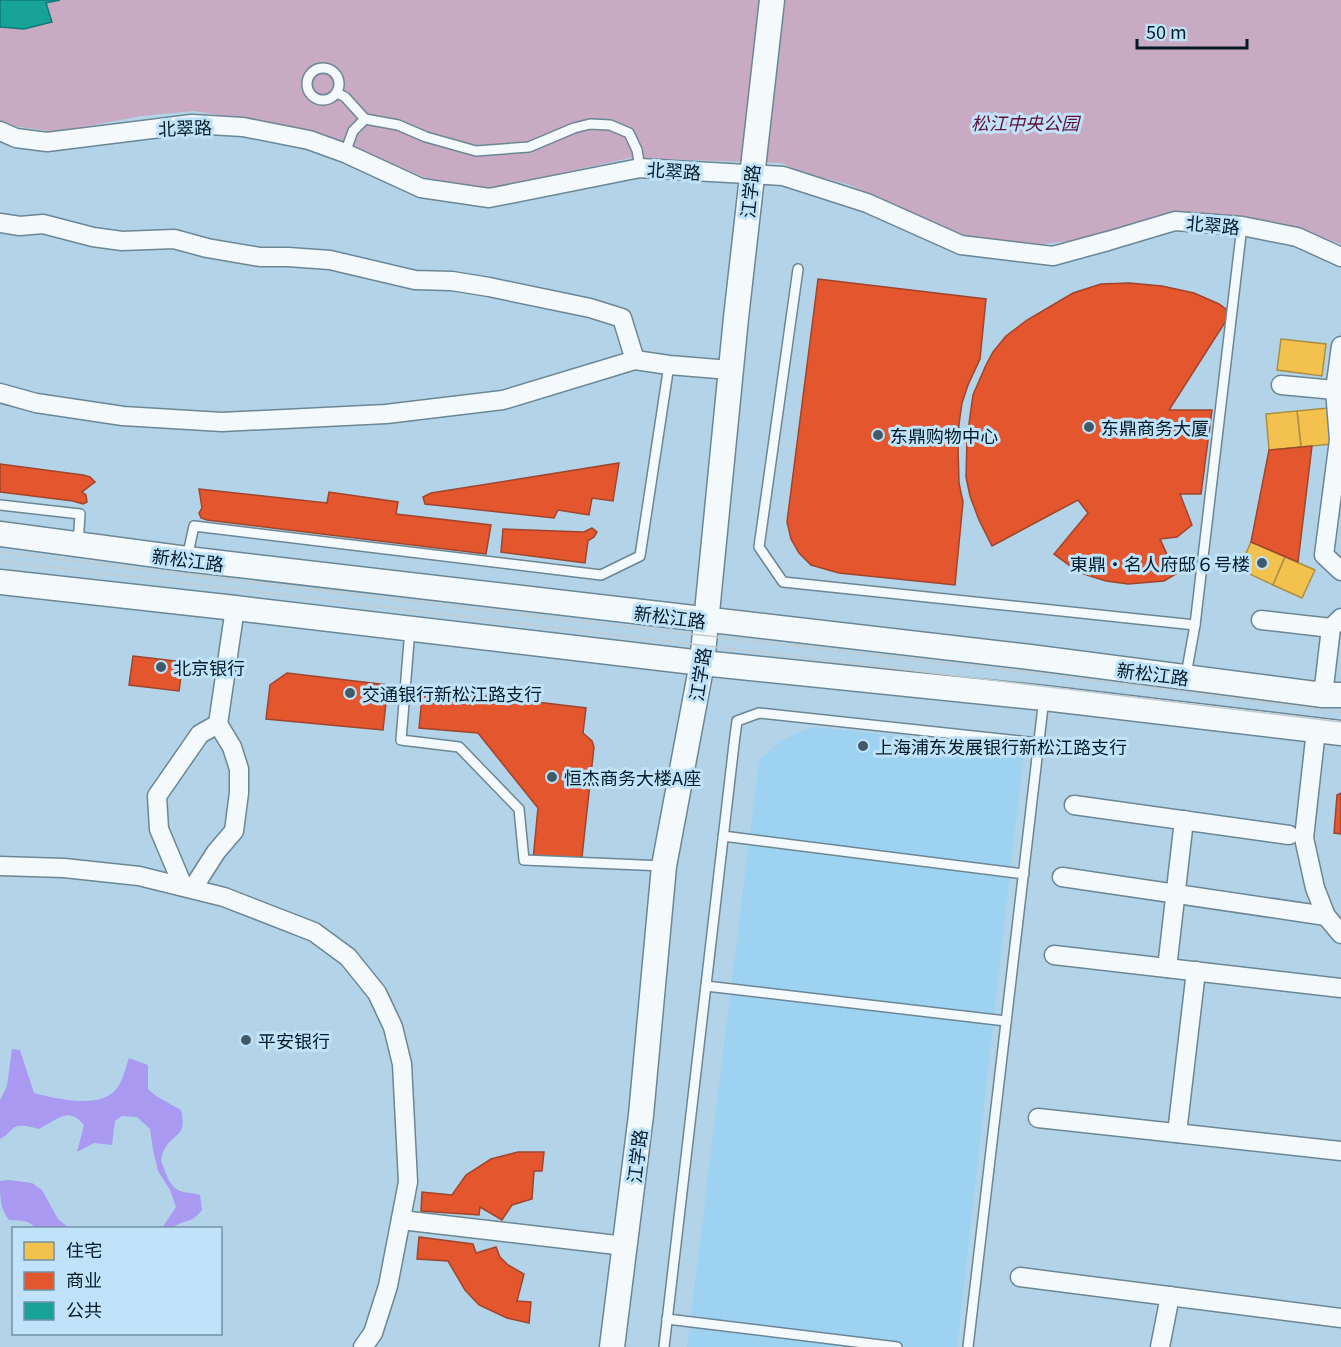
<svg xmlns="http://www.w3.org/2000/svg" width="1341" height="1347" font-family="Georgia,'Noto Sans SC',serif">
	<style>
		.built { fill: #9ed2f1 }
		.green { fill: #c8aac3 }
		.water { fill: #a999f1 }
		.homes { fill: #f2c14e; stroke: #aa8f42; stroke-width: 1.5 }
		.shops { fill: #e4572e; stroke: #a0442c; stroke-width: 1.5 }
		.public { fill: #17a398; stroke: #117a76; stroke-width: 1.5 }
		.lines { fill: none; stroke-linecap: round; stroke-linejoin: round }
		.service-casing { stroke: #6b8694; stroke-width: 12 }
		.minor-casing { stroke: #6b8694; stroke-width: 21 }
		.secondary-casing { stroke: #6b8694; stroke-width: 27 }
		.service { stroke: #f4f9fc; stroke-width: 9 }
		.minor { stroke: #f4f9fc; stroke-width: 18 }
		.secondary { stroke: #f4f9fc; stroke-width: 24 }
		.tram { stroke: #c1ccd2; stroke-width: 1.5 }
		.poi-dot { fill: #405a6a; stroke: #c0e3f9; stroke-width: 2 }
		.labels { text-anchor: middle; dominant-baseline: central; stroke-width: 6; stroke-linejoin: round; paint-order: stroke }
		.park-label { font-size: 18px; font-style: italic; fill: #621038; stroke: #c0e3f9 }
		.street-label { font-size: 18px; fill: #021926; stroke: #c0e3f9 }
		.poi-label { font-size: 18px; fill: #021926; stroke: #c0e3f9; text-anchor: start }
	</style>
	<rect width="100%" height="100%" fill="#b3d4e8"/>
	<!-- built -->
	<path class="built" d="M813,727l211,22 -67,598h-270l72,-587 23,-20z"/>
	<!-- green -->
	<path class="green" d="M0,0h1341v244l-39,-14 -89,-13 -114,21 -58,6 -72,-4 -119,-55 -45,-12 -24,-10 -151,-5 -142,31 -57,-9 -72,-30 -97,-28 -68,-11 -52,5 -87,16 -41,-6 -14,-5z"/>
	<!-- water -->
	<g class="water">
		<path d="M12,1049l8,1 14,43c23,6 71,18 85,-8 5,-8 7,-19 10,-27l19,7v24l8,7 25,14c7,28 -8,22 -17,40 -2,4 -2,7 -3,11 5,10 7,25 19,30 6,2 14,2 20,4l2,15c-7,9 -11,10 -21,13 -10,4 -6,6 -19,5l14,-21 -6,-17 -12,-19 -5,-21 -3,-21 -13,-12 -15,-1 -7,5 -3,24 -18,-2 -17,9 7,-27c-16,-20 -28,-4 -45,4 -8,-2 -20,-6 -27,0 -5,5 -5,6 -12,10v-39l7,-14z"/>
		<path d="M9,1180l23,3 10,7 16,29 11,9h-34c-7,-9 -16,-7 -26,-8 -9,-11 -9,-24 -9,-39z"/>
	</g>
	<!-- homes -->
	<g class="homes">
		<path d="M1281,339l45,5 -4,32 -45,-6z"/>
		<path d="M1328,408l4,36 -31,3 -4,-36z"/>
		<path d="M1297,411l4,36 -32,3 -3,-36z"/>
		<path d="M1251,542l34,15 -12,28 -34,-16z"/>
		<path d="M1285,557l30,13 -13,28 -29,-13z"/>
	</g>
	<!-- shops -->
	<g class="shops">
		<path d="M818,279l168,20 -6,60 -12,26 -6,18 -3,21 -1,22 1,37 4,19 -8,83 -116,-12 -28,-8 -12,-12 -8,-14 -4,-17z"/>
		<path d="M1129,283l33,3 32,7 25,11 12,9 -62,97h43l-11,84h-21l12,31 -15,12 -17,2 16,35 -12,7 -36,3 -22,-3 -22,-7 -15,-9 -15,-11 34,-41 -10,-13 -86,46 -13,-26 -9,-24 -4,-19 1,-39 6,-43 13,-30 7,-13 13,-16 21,-16 46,-27 28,-9z"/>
		<path d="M1312,446l-14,116 -47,-20 18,-92z"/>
		<path d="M619,463l-6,38 -21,-3 -3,17 -31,-5 -4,8 -129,-14 -2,-7 8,-4z"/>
		<path d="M0,464l83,11 7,2 5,5 -13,10 4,3 1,7 -4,2 -10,-3 -73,-9z"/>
		<path d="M199,489l128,14 2,-11 69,10 -2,12 95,11 -5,29 -279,-34 -6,-2 -2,-5 3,-5z"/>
		<path d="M592,528l5,4 -3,5 -6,4 -3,22 -84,-11 2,-23 81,3z"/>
		<path d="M133,656l50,6 -4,29 -50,-6z"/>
		<path d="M287,673l101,12 -5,45 -117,-11 4,-34z"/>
		<path d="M423,688l163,20 -3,25 9,8 2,6 -13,119 -48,-6 5,-52 -60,-75 -59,-5z"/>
		<path d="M1341,793v41l-7,-1 3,-38z"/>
		<path d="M518,1152h26l-2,19h-8l-2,28 -20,6 -10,15 -22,-13 -1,8 -58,-4 1,-19 30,3 14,-20 25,-16z"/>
		<path d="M419,1237l54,7 3,9 20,-6 4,10 8,8 16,9 -7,27 14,1 -2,21 -22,-5 -28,-13 -14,-15 -17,-29 -31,-2z"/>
	</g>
	<!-- public -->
	<path class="public" d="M0,0h60l-14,3 6,19 -28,7 -24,-2z"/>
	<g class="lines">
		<defs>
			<g id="service">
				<circle cx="323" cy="84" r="16"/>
				<path d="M337,93l8,4 20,22"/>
				<path d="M345,153l8,-22 12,-12 33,6 28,12 50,14 53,-4 45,-19 16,-4 20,1 19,8 8,17 3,18"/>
				<path d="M798,269l-39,278 24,35 412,43"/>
				<path d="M0,505l80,9 -2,31"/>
				<path d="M187,558l7,-32 407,49 39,-19 29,-191"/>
				<path d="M410,629l-9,111 58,7 60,62 5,51 140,6"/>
				<path d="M1186,675l9,-50 47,-399"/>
				<path d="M723,836l301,38"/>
				<path d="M706,986l300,35"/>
				<path d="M667,1319l230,28"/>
				<path d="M664,1347l70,-603 3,-23 22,-8 280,30"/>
				<path d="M968,1347l76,-649"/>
			</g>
			<g id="minor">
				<path d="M0,131l16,7 31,4 145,-18 51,3 66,13 36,13 76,35 68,10 151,-30 143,8 84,27 94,42 92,11 55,-15 67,-20 67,5 55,11 44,20"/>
				<path d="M0,223l20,3 23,-2 50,13 29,4 52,-2 33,9 53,9h28l42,3 85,20 37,1 37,6 101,21 32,10 13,42"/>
				<path d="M1341,346l-6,44 4,50 -15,115 17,16"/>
				<path d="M1281,385l54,5"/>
				<path d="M0,393l36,10 87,13 99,6 164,-8 117,-14 132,-40 34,5 61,5"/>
				<path d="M1261,620l70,8"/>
				<path d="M1323,695l8,-67 10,-10"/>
				<path d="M1316,730l-12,108 11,50 11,28 15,18"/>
				<path d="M1074,805l215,30"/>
				<path d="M0,866l64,2 75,8 85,21 90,35 34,25 29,36 16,34 9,37 6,118 -20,104 -15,47 -10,14"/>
				<path d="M1062,877l264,39"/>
				<path d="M183,886l-24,-57 -2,-33 43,-62 18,-10 17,-116"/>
				<path d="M193,888l23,-36 18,-21 5,-38v-24l-7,-22 -14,-23"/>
				<path d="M1054,955l287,33"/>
				<path d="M1167,968l17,-148"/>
				<path d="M1038,1118l303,33"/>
				<path d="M1177,1133l19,-162"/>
				<path d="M401,1220l224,26"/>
				<path d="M1020,1277l321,41"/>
				<path d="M1160,1347l10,-51"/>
			</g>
			<g id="secondary">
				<path d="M0,534l187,25 843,98 293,38h18"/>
				<path d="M0,582l235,26 467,55 342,35 297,35"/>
				<path d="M612,1347l29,-232 23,-249 38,-203 34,-345 36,-318"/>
			</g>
		</defs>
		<!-- service casing -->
		<use href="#service" class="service-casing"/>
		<!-- minor casing -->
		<use href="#minor" class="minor-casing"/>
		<!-- secondary casing -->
		<use href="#secondary" class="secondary-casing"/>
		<!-- service -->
		<use href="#service" class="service"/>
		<!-- minor -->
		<use href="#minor" class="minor"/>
		<!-- secondary -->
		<use href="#secondary" class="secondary"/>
		<!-- tram -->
		<g class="tram">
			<path d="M0,552l551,66 500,57 290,37"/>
			<path d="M0,561l1341,161"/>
		</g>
	</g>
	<!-- markers -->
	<g class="poi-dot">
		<circle cx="1089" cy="427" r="6"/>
		<circle cx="878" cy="435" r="6"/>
		<circle cx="1262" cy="563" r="6"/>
		<circle cx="161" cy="667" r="6"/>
		<circle cx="350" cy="693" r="6"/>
		<circle cx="863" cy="746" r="6"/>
		<circle cx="552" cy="777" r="6"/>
		<circle cx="246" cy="1040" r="6"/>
	</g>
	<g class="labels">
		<!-- park labels -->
		<g class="park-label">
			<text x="1025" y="122">松江中央公园</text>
		</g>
		<!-- street labels -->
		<g class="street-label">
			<text transform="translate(185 127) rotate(-2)">北翠路</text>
			<text transform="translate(674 170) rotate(4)">北翠路</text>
			<text transform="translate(749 191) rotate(-84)">江学路</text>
			<text transform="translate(1213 224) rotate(5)">北翠路</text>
			<text transform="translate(188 559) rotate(7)">新松江路</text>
			<text transform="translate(670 616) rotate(7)">新松江路</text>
			<text transform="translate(1153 673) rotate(7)">新松江路</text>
			<text transform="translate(699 674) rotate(-81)">江学路</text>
			<text transform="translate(636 1156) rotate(-83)">江学路</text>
		</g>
		<!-- poi labels -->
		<g class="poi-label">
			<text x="1101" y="427">东鼎商务大厦</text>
			<text x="890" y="435">东鼎购物中心</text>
			<text x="1250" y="563" text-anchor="end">東鼎·名人府邸６号楼</text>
			<text x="173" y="667">北京银行</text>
			<text x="362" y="693">交通银行新松江路支行</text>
			<text x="875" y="746">上海浦东发展银行新松江路支行</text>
			<text x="564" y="777">恒杰商务大楼A座</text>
			<text x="258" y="1040">平安银行</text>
		</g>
	</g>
	<!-- legend -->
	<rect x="12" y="1227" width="210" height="108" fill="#c0e3f9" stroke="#7492a5" stroke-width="1.5"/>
	<rect x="24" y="1242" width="30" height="18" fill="#f2c14e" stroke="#7492a5" stroke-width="1.5"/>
	<text x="66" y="1257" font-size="18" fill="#021926">住宅</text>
	<rect x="24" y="1272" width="30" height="18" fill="#e4572e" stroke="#7492a5" stroke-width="1.5"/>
	<text x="66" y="1287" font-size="18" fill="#021926">商业</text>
	<rect x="24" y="1302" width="30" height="18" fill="#17a398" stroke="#7492a5" stroke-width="1.5"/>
	<text x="66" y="1317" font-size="18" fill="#021926">公共</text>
	<!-- scale -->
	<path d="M1137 39v9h110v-9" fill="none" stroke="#021926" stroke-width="3"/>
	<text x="1146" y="39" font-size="18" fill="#021926" stroke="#c0e3f9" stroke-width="4.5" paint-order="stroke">50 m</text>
</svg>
